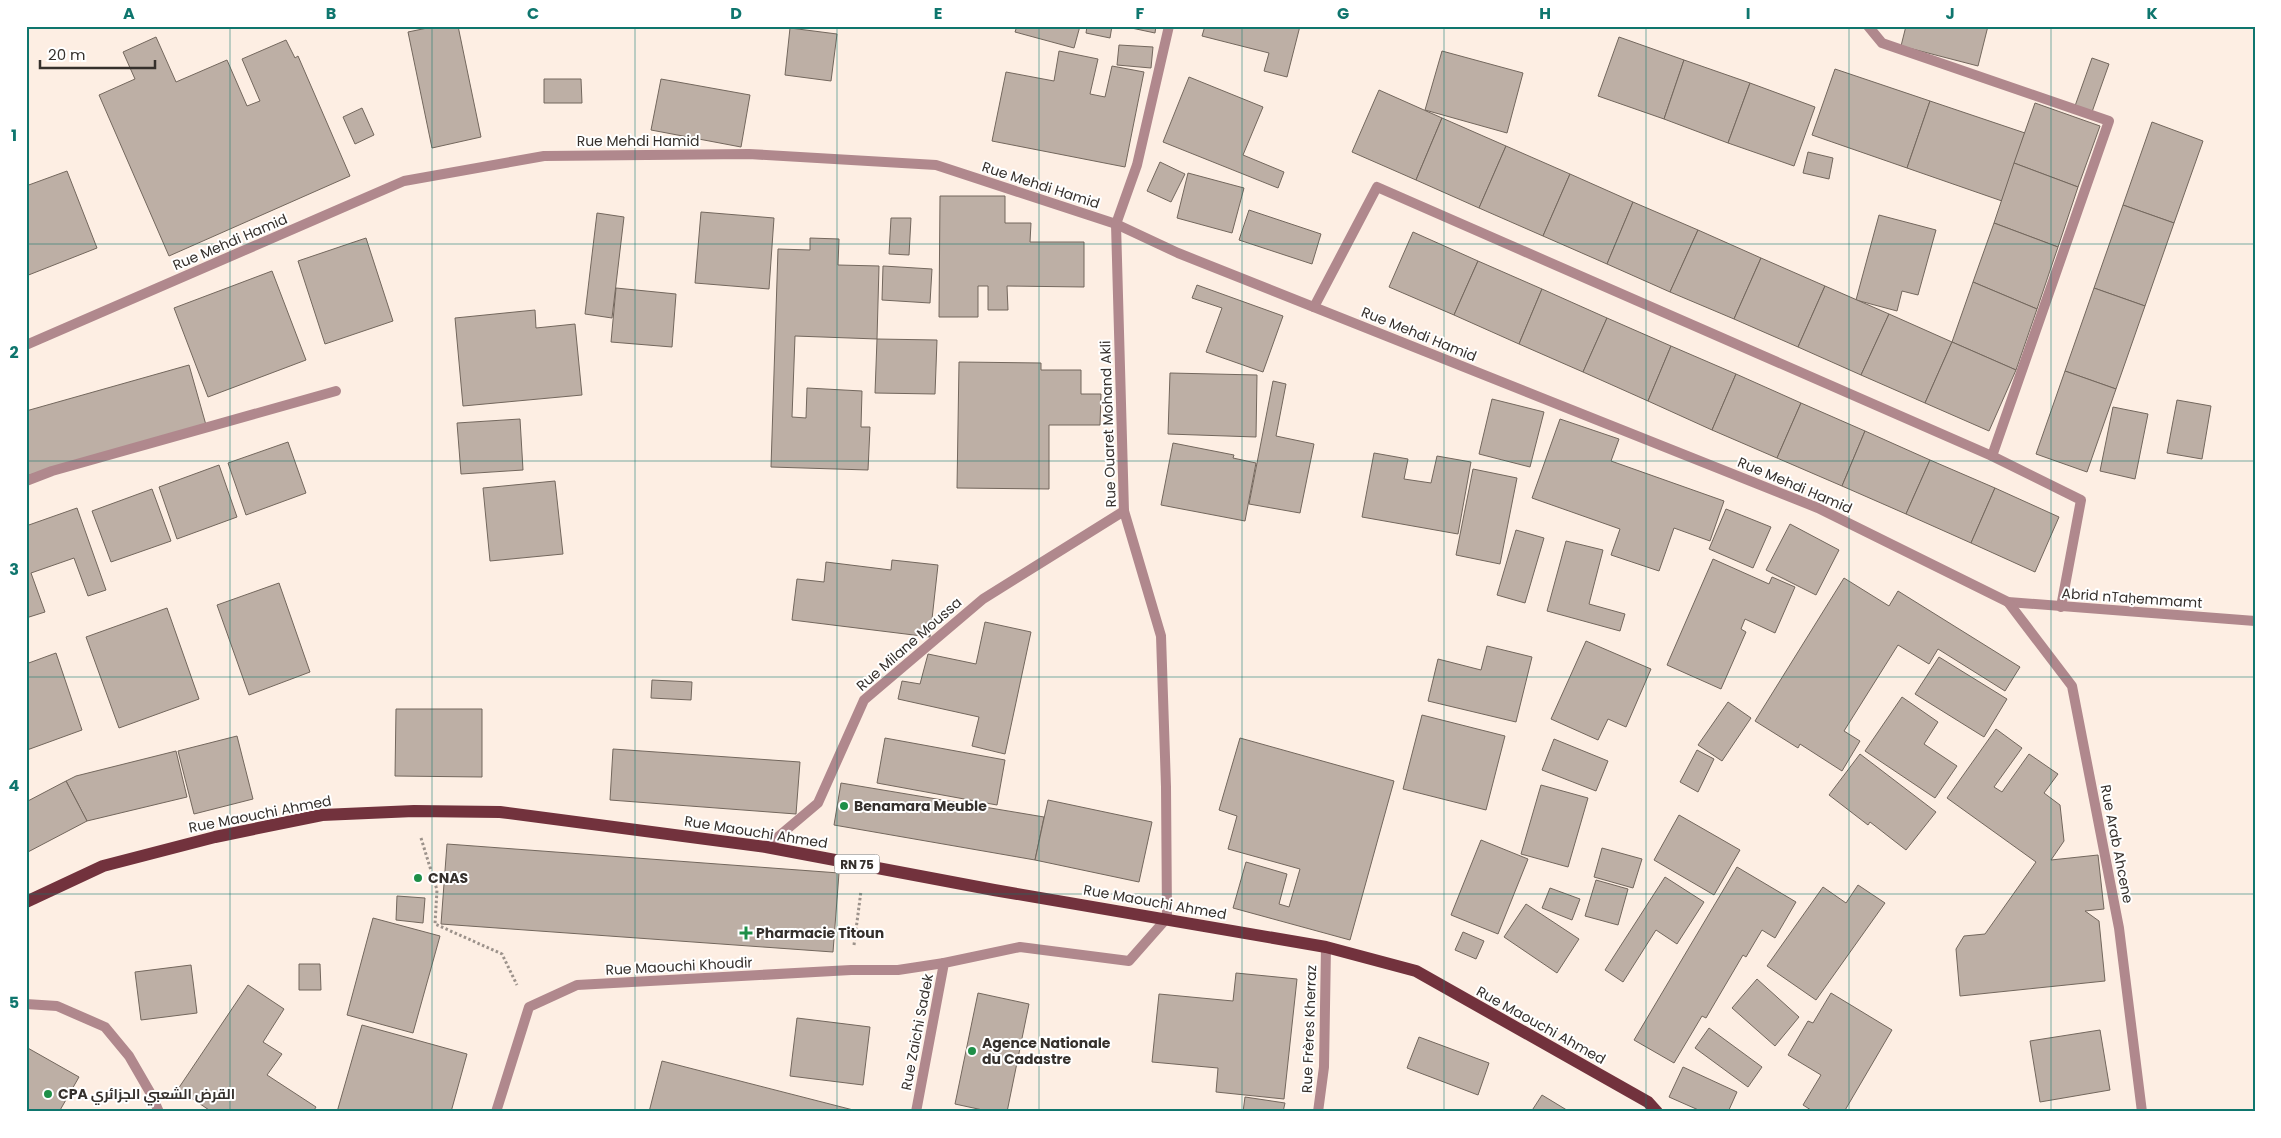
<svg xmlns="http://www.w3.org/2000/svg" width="2281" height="1138" font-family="Poppins,Cairo,sans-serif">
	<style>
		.building { fill: #bdafa5; stroke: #73675d }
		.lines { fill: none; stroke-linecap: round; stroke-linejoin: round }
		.path { stroke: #9c928b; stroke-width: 3; stroke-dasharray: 2.5 2.5; stroke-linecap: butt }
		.lane { stroke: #b0888d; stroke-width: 10 }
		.street { stroke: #b0888d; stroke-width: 10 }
		.primary { stroke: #72323d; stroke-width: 12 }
		.grid { fill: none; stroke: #0f766e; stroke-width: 1; stroke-opacity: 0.55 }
		.poi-dot { fill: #1e8f48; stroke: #fff; stroke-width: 2 }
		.labels { text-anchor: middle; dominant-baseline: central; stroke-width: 4; stroke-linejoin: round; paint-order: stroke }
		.shield { fill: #fff; stroke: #726e6b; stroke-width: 1 }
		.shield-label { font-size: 12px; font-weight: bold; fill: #35302c }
		.street-label { font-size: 14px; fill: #35302c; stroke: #fff }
		.poi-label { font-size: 14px; font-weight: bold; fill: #35302c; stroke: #fff; text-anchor: start }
		.neatline { fill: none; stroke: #0f766e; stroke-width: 2 }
		.grid-label { font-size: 16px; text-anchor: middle; font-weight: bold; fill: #0f766e }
	</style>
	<rect width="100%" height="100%" fill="#fdeee3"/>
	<!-- building -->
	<g class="building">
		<path d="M437,26h21l23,111 -49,11 -24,-116z"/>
		<path d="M1017,26h63l-6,22 -59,-16z"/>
		<path d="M1087,26h25l-2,12 -24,-5z"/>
		<path d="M1122,26h34l-1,7z"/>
		<path d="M1205,26h95l-13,51 -23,-6 5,-18 -67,-17z"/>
		<path d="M1906,26h82l-10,40 -77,-20z"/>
		<path d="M790,28l47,6 -6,47 -46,-6z"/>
		<path d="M156,37l20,45 51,-22 20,46 13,-5 -18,-42 44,-19 9,18 3,-2 52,120 -181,80 -70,-161 36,-16 -12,-27z"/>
		<path d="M1619,37l65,23 -20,59 -66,-23z"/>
		<path d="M1119,45l34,2 -2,21 -34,-3z"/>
		<path d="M1059,51l39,8 -8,35 15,3 7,-31 32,6 -19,95 -133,-26 14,-69 48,9z"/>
		<path d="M1442,51l81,22 -16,60 -82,-23z"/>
		<path d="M2092,58l17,6 -17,48 -17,-6z"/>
		<path d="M1684,60l66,23 -22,60 -64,-24z"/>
		<path d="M1835,69l95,32 -23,67 -95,-33z"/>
		<path d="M1189,77l74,30 -20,48 41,17 -6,16 -115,-46z"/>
		<path d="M544,79h37l1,24h-38z"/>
		<path d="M661,79l89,16 -9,52 -90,-17z"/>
		<path d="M1750,83l65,24 -21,59 -66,-23z"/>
		<path d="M1379,90l63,28 -26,62 -64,-28z"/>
		<path d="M1930,101l95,32 -23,68 -95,-33z"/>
		<path d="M2035,103l65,23 -22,61 -64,-24z"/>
		<path d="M362,108l12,27 -19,9 -12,-27z"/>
		<path d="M1442,118l64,28 -27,62 -63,-28z"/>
		<path d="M2152,122l51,19 -29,82 -51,-18z"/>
		<path d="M1506,146l64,28 -27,62 -64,-28z"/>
		<path d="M1808,152l25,6 -4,21 -26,-6z"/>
		<path d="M1160,162l25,12 -14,28 -24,-11z"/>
		<path d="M2014,163l64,24 -20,60 -64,-24z"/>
		<path d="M67,171l30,77 -71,28v-90z"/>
		<path d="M1188,173l56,15 -12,45 -55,-15z"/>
		<path d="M1570,174l63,28 -26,62 -64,-28z"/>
		<path d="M940,196h65v27h26l-1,19h54v45l-77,-1 1,24h-20v-24h-10v31h-39z"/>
		<path d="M1633,202l65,28 -28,62 -63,-28z"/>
		<path d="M2123,205l51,18 -29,83 -51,-18z"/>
		<path d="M1249,210l72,24 -9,30 -73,-24z"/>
		<path d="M701,212l73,6 -5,71 -74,-6z"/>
		<path d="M597,213l27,4 -12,101 -27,-4z"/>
		<path d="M1879,215l57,15 -18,65 -16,-4 -5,20 -41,-11z"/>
		<path d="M891,218h20l-2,37 -20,-1z"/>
		<path d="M1994,223l64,24 -21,62 -64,-27z"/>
		<path d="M1698,230l63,28 -27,61 -64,-27z"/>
		<path d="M1413,232l65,29 -24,54 -65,-28z"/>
		<path d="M366,238l27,83 -68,23 -27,-83z"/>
		<path d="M810,238l29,1 -1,26 41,1 -2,73 -82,-3 -3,81 14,1 1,-30 55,3 -1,36h9l-2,43 -97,-3 7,-218 32,1z"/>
		<path d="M1761,258l64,28 -27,61 -64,-28z"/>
		<path d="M1478,261l64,28 -23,55 -65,-29z"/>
		<path d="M883,266l49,3 -2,34 -48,-3z"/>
		<path d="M272,271l34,89 -98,37 -34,-89z"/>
		<path d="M1973,282l64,27 -21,61 -64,-28z"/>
		<path d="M1197,285l86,31 -20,56 -57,-20 16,-44 -30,-10z"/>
		<path d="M1825,286l64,28 -28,61 -63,-28z"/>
		<path d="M616,288l60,6 -4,53 -61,-5z"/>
		<path d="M2094,288l51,18 -29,83 -51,-18z"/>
		<path d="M1542,289l65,29 -24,54 -64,-28z"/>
		<path d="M535,310l1,18 39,-4 7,71 -119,11 -8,-88z"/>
		<path d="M1889,314l63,28 -27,61 -64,-28z"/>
		<path d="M1607,318l64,28 -23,55 -65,-29z"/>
		<path d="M877,339l60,1 -2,54 -60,-1z"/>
		<path d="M1952,342l64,28 -27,61 -64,-28z"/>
		<path d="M1671,346l65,28 -24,56 -64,-29z"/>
		<path d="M959,362l82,1v7h40v24h20l-1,31h-51v64l-92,-1z"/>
		<path d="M189,365l17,60 -180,51v-65z"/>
		<path d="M2065,371l51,18 -29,83 -51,-18z"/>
		<path d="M1170,373l87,2 -1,62 -88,-3z"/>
		<path d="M1736,374l65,29 -24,55 -65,-28z"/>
		<path d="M1273,381l13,3 -10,52 38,8 -14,69 -51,-9z"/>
		<path d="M1492,399l52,13 -14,55 -51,-13z"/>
		<path d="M2177,400l34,6 -9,53 -35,-6z"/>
		<path d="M1801,403l64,28 -23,55 -65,-28z"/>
		<path d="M2113,407l35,7 -13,65 -35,-8z"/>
		<path d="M520,419l3,51 -62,4 -4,-51z"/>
		<path d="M1560,419l59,20 -8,22 113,40 -14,40 -36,-13 -15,43 -48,-16 9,-26 -88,-31z"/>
		<path d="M1865,431l65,29 -24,54 -64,-28z"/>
		<path d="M288,442l18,51 -60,22 -18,-52z"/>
		<path d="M1173,443l61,12 -1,3 23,5 -11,58 -84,-16z"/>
		<path d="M1374,453l34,6 -4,20 27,4 6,-27 34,6 -13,72 -96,-17z"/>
		<path d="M1930,460l65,28 -24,55 -65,-29z"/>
		<path d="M219,465l18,52 -60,22 -18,-52z"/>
		<path d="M1473,469l44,9 -17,86 -44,-9z"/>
		<path d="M555,481l8,73 -73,7 -7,-73z"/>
		<path d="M1995,488l64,29 -24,55 -64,-29z"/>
		<path d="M152,489l19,52 -60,21 -19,-51z"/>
		<path d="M77,508l29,82 -18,6 -14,-38 -43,15 14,39 -19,6v-92z"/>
		<path d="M1726,509l45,18 -18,41 -44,-19z"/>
		<path d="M1790,524l49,26 -23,45 -50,-25z"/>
		<path d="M1516,530l28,8 -19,65 -28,-8z"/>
		<path d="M1566,541l37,9 -14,54 36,10 -5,17 -73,-20z"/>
		<path d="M1713,559l56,25 3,-7 23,10 -20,46 -30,-14 -4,10 5,3 -25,57 -54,-24z"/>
		<path d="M892,560l46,5 -8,72 -138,-17 5,-41 27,3 2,-20 65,8z"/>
		<path d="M1844,578l45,28 9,-15 122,76 -15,24 -67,-42 -9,15 -31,-19 -54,86 16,10 -18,30 -42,-27 -2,4 -43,-27z"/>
		<path d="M279,583l31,89 -61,23 -32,-90z"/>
		<path d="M167,608l32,91 -80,29 -33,-91z"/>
		<path d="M985,622l46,10 -26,122 -33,-8 7,-29 -81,-18 4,-18 18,3 8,-30 48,10z"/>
		<path d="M1586,641l65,28 -25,58 -18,-8 -10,21 -47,-21z"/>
		<path d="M1487,646l45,11 -16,65 -88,-21 10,-42 43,11z"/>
		<path d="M56,653l26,77 -55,20 -1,-86z"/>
		<path d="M1939,657l68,42 -23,38 -69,-43z"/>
		<path d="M652,680l40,2 -1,18 -40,-2z"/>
		<path d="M1902,697l36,25 -14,22 33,22 -22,32 -70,-47z"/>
		<path d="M1728,702l23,16 -29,43 -24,-16z"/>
		<path d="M396,709h86v68l-87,-1z"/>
		<path d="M1422,715l83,21 -19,74 -83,-21z"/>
		<path d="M1996,729l26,19 -28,39 8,5 27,-38 29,20 -14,19 16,12 4,36 -13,19 47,-5 6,54 -19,2 14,10 6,60 -145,15 -4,-47 8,-13 21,-2 51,-72 -89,-64z"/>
		<path d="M237,736l16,63 -59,15 -16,-63z"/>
		<path d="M885,738l120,22 -8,45 -120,-22z"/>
		<path d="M1240,738l154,43 -44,159 -117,-32 13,-46 41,12 -8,30 10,3 11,-38 -72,-20 9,-33 -18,-6z"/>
		<path d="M1554,739l54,22 -12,30 -54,-21z"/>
		<path d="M613,749l187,13 -4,52 -186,-14z"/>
		<path d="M1697,750l17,9 -16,33 -18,-10z"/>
		<path d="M176,751l11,46 -100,24 -21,-40 10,-5z"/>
		<path d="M1860,754l76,58 -30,38 -36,-28 -2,3 -39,-30z"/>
		<path d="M66,781l21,40 -61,32v-51z"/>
		<path d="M841,783l203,34 -9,43 -201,-35z"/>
		<path d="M1541,785l47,13 -20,69 -47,-13z"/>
		<path d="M1048,800l104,22 -13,60 -104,-22z"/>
		<path d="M1679,815l61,35 -26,45 -60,-35z"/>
		<path d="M1481,840l47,19 -30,75 -47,-19z"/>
		<path d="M447,844l392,29 -6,79 -392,-28z"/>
		<path d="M1602,848l40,11 -9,29 -39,-11z"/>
		<path d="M1737,867l59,35 -21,36 -13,-8 -16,27 -3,-2 -37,63 -4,-2 -28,47 -40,-23z"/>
		<path d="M1665,877l39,25 -27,42 -21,-14 -33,52 -18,-12z"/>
		<path d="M1596,880l32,9 -10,36 -33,-9z"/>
		<path d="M1858,885l27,18 -69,97 -49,-34 56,-79 23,16z"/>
		<path d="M1550,888l30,11 -8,21 -30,-12z"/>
		<path d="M397,896l28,2 -2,25 -27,-3z"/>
		<path d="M1526,904l53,35 -22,34 -53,-36z"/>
		<path d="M373,918l67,18 -27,97 -66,-18z"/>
		<path d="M1463,932l21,9 -8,18 -21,-9z"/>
		<path d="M299,964h21l1,26h-22z"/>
		<path d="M191,965l6,48 -56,7 -6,-48z"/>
		<path d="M1236,973l61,6 -13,120 -68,-7 2,-24 -66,-6 7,-68 74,7z"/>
		<path d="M1757,979l42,38 -24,29 -43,-38z"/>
		<path d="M248,985l36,24 -21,33 19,12 -15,21 49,32 -3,5h-101l-34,-23z"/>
		<path d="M978,993l51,11 -22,108h-15l-37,-8z"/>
		<path d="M1831,993l61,37 -48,82h-30l-11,-7 18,-30 -33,-20 20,-34 5,2z"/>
		<path d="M797,1018l73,9 -7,58 -73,-9z"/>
		<path d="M362,1025l105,29 -16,58h-114z"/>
		<path d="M1709,1028l53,39 -14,20 -53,-39z"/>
		<path d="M2100,1030l10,60 -70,12 -10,-61z"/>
		<path d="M1419,1037l70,26 -11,32 -71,-27z"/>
		<path d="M26,1047l53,30 -20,35h-33z"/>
		<path d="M662,1061l199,51h-212z"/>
		<path d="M1683,1067l54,25 -9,20h-25l-34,-15z"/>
		<path d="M1542,1095l28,17h-39z"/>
		<path d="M1245,1097l40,6 -2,9h-40z"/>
	</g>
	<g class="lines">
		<!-- path -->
		<g class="path">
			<path d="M421,838l16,52 -2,34 67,30 15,31"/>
			<path d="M854,945l7,-54"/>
		</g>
		<!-- lane -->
		<path class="lane" d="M26,481l26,-10 284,-80"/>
		<!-- street -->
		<g class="street">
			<path d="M1868,26l14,17 227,78 -117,335"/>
			<path d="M1314,307l63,-120 615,269 89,44 -20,107"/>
			<path d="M26,345l378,-164 140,-25 205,-2 187,11 180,59 62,29 640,255 190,94 247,19"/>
			<path d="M2008,602l64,84 47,242 23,184"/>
			<path d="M766,847l52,-44 46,-103 119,-101 141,-88"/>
			<path d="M26,1004l31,2 48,21 24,29 22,38 8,18"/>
			<path d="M496,1112l33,-105 48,-22 274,-15h47l46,-7"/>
			<path d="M916,1112l28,-149 76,-16 109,14 38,-43 -1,-131 -5,-151 -37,-125 -8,-287 21,-59 32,-139"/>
			<path d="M1318,1112l6,-45 2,-120"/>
		</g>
		<!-- primary -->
		<path class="primary" d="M26,902l77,-36 112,-29 107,-22 92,-4 86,1 266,35 228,43 332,57 90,24 232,131 9,10"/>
	</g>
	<!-- grid -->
	<path class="grid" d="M230,26v1086M432,26v1086M635,26v1086M837,26v1086M1039,26v1086M1242,26v1086M1444,26v1086M1646,26v1086M1849,26v1086M2051,26v1086M26,244h2229M26,461h2229M26,677h2229M26,894h2229"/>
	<!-- markers -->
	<g class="poi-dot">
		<circle cx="844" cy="806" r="5"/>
		<circle cx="418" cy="878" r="5"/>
		<path d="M743.5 925.5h5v5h5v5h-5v5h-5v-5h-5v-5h5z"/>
		<circle cx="972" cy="1051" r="5"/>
		<circle cx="48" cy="1094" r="5"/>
	</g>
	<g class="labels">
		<!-- shield labels -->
		<rect class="shield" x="834.5" y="854.5" width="45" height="19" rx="4"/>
		<g class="shield-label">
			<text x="857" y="864">RN 75</text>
		</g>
		<!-- street labels -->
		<g class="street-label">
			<text x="638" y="141">Rue Mehdi Hamid</text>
			<text transform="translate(1041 185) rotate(18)">Rue Mehdi Hamid</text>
			<text transform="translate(230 242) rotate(-23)">Rue Mehdi Hamid</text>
			<text transform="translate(1419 334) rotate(22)">Rue Mehdi Hamid</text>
			<text transform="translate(1108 424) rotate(-92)">Rue Ouaret Mohand Akli</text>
			<text transform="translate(1795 485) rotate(23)">Rue Mehdi Hamid</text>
			<text transform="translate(2132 598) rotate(4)">Abrid nTaḥemmamt</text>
			<text transform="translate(909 644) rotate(-41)">Rue Milane Moussa</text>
			<text transform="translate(260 814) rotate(-11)">Rue Maouchi Ahmed</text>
			<text transform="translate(756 832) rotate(9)">Rue Maouchi Ahmed</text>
			<text transform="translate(2117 844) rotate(79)">Rue Arab Ahcene</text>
			<text transform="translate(1155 902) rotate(10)">Rue Maouchi Ahmed</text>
			<text transform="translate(679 966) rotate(-3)">Rue Maouchi Khoudir</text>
			<text transform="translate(1541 1025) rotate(29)">Rue Maouchi Ahmed</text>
			<text transform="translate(1309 1029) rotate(-88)">Rue Frères Kherraz</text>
			<text transform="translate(917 1032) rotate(-79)">Rue Zaichi Sadek</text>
		</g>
		<!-- poi labels -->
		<g class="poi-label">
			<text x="854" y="806">Benamara Meuble</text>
			<text x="428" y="878">CNAS</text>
			<text x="756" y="933">Pharmacie Titoun</text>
			<text x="982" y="1043">Agence Nationale<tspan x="982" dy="16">du Cadastre</tspan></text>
			<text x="58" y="1094">CPA القرض الشعبي الجزائري</text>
		</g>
	</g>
	<!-- border -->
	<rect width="2281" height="1138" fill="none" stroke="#ffffff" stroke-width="55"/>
	<!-- scale -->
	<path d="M40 60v8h115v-8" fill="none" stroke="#35302c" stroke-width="2.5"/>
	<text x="48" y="60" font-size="15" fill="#35302c" stroke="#ffffff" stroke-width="4" paint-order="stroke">20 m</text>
	<rect x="28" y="28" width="2226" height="1082" class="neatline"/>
	<g class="grid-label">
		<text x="129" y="19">A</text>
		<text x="331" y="19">B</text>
		<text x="533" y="19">C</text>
		<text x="736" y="19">D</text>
		<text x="938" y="19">E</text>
		<text x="1140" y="19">F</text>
		<text x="1343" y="19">G</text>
		<text x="1545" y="19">H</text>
		<text x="1748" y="19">I</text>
		<text x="1950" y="19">J</text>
		<text x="2152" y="19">K</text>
		<text x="14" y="141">1</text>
		<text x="14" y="358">2</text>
		<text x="14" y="575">3</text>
		<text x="14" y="791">4</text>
		<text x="14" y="1008">5</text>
	</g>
</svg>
